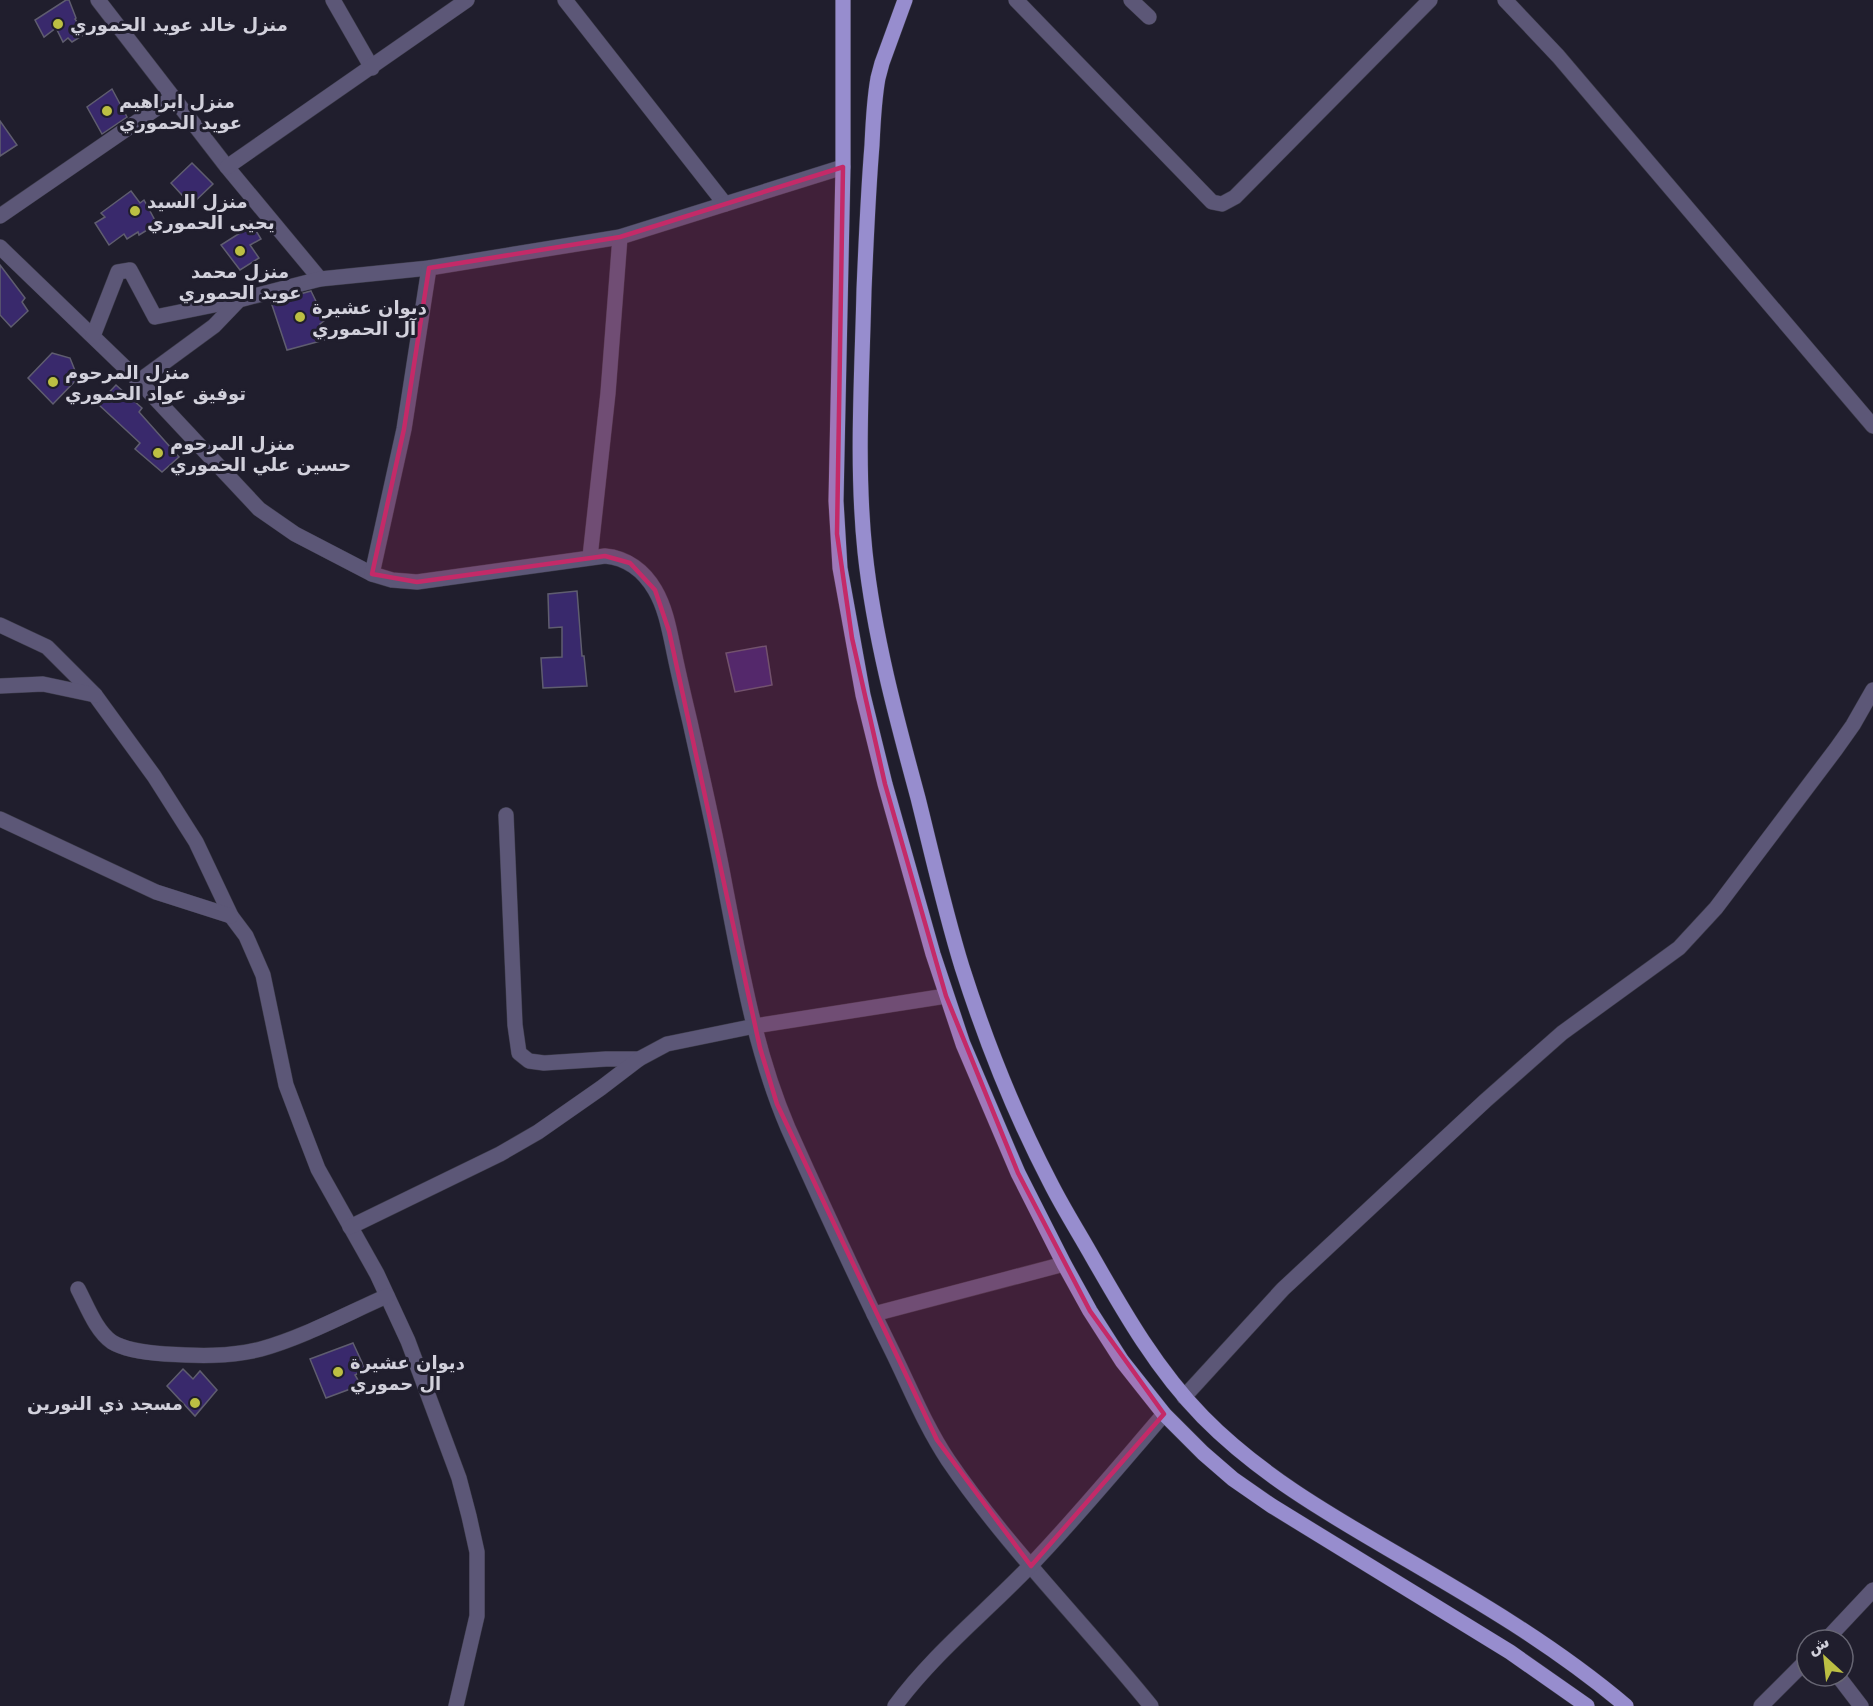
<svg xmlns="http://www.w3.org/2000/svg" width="1873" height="1706" font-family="'DejaVu Sans','Noto Naskh Arabic',sans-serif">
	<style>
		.building { fill: #39296c; stroke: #5f5d6f; stroke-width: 1.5 }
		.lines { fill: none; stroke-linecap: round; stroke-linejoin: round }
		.minor-casing { stroke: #3c3b49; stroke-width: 16 }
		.major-casing { stroke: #3c3b49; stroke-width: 16 }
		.minor { stroke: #5c5777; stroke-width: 15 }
		.major { stroke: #978dce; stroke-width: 15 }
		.marked { fill: #c42a68; fill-opacity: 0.2; stroke: #c42a68; stroke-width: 4.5; stroke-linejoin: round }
		.poi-dot { fill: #bcbf43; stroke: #201e2d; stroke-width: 2 }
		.labels { text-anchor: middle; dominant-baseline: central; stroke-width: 6; stroke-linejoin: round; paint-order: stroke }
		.poi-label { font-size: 18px; font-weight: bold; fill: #d2d1dc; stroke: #201e2d; text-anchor: start }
	</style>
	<rect width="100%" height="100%" fill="#201e2d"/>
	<!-- building -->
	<g class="building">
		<path d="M66,0h3l7,18 -1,1 10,15 -13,8 -4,-4 -5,4 -7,-14 -12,9 -9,-17z"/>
		<path d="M112,89l15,28 -25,17 -15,-27z"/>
		<path d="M0,121l17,24 -17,11z"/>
		<path d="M192,163l21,21 -22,21 -20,-22z"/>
		<path d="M131,191l9,12 4,-3 13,24 -18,11 -1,-3 -11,7 -3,-5 -15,11 -14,-22 10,-6 -4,-4z"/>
		<path d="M250,221l11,18 -11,6 9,13 -19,12 -19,-25 19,-12 -3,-5z"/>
		<path d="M0,265l25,33 -3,4 6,9 -17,16 -11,-12z"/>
		<path d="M311,291l14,29 -5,4 8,15 -41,11 -16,-48z"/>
		<path d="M52,353l18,5 8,20 -25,26 -25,-26z"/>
		<path d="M116,385l26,23 -3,4 40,45 -17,15 -27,-23 5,-6 -42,-39z"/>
		<path d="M577,591l5,65h2l3,30 -44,2 -2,-30 21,-1v-30l-13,1 -1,-34z"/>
		<path d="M766,646l6,39 -37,7 -9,-39z"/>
		<path d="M353,1343l12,26 -10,6 6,10 -35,13 -16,-39z"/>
		<path d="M183,1369l10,10 7,-8 17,19 -22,26 -28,-30z"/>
	</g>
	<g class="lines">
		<defs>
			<g id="minor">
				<path d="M98,0l129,167 93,112"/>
				<path d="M333,0l39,68"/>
				<path d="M565,0l160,204"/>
				<path d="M1016,0l196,202 10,2 13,-7 195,-197"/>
				<path d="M1131,0l18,17"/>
				<path d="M1505,0l53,56 315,370"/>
				<path d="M227,167l240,-167"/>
				<path d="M0,216l173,-119"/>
				<path d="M0,247l139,134 120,128 36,25 77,40 20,6 25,2 188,-26c22,2 39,15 50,34 10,17 14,38 18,57 5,25 11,50 17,75 12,55 25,109 35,164 16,82 30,165 63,242 34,76 69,152 106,227 17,35 32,72 54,105 60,88 136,163 203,246"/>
				<path d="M93,336l25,-64 12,-2 25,47 84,-17"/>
				<path d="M139,381l75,-55 25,-26 81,-21 109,-11 191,-31 223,-70"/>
				<path d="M590,557l18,-164 12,-156"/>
				<path d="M372,574l32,-145 25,-161"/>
				<path d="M0,625l47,22 48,48 59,81 42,66 35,74 15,20 17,39 23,110 17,45 15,39 59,105 31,67 51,137 10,38 8,36v64l-21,90"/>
				<path d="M0,686l43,-2 52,11"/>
				<path d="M506,815l9,210 4,28 10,8 15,2 62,-4h33"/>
				<path d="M0,819l156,73 75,24"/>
				<path d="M350,1227l150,-73 38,-22 63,-44 38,-29 28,-15 88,-18 191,-30"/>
				<path d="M78,1289c9,17 18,42 34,53 13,8 39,11 53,12 32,2 65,3 96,-5 43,-12 85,-35 126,-53"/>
				<path d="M874,1314l190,-50"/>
				<path d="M1184,1397l99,-108 202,-188 77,-68 117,-85 37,-40 120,-159 17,-24 20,-35"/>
				<path d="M1826,1640l47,-50"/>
				<path d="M1838,1676l23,30"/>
				<path d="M895,1706c39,-53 91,-94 136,-141 46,-48 89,-100 133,-151"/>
				<path d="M1761,1706l46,-46"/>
			</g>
			<g id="major">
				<path d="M843,0v167l-7,334 4,67 23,127 22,89 48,170 30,90 55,129 46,91 26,47 32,50 42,53 39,39 30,26 39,27 238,146 77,54"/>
				<path d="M905,0l-23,63 -4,15c-4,22 -5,45 -6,67 -4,49 -6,97 -8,145 -2,87 -8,175 1,262 9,84 31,165 53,246 14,56 27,114 44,169 23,72 53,148 88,215 13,26 29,51 43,76 32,56 64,112 110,159 55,56 122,95 189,134 81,47 162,94 234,155"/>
			</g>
		</defs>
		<!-- minor casing -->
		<use href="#minor" class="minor-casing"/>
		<!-- major casing -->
		<use href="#major" class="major-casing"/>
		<!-- minor -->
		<use href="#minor" class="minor"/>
		<!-- major -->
		<use href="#major" class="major"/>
	</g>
	<!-- marked area -->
	<path class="marked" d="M843,167l-6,367 15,104 33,146 61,212 72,177 72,138 74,103 -133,152 -94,-126 -160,-336 -17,-56 -91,-417 -14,-41 -25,-27 -25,-7 -188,26 -45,-8 32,-145 25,-161 191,-31z"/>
	<!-- markers -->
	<g class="poi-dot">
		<circle cx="58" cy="24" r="6"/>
		<circle cx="107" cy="111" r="6"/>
		<circle cx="135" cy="211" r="6"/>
		<circle cx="240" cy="251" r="6"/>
		<circle cx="300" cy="317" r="6"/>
		<circle cx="53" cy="382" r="6"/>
		<circle cx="158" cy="453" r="6"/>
		<circle cx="338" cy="1372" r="6"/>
		<circle cx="195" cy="1403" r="6"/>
	</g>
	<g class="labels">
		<!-- poi labels -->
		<g class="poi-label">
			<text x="70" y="24">منزل خالد عويد الحموري</text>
			<text x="119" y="101">منزل ابراهيم<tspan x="119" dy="21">عويد الحموري</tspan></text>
			<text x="147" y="201">منزل السيد<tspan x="147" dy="21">يحيى الحموري</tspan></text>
			<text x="240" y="271" text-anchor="middle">منزل محمد<tspan x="240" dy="21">عويد الحموري</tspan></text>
			<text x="312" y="307">ديوان عشيرة<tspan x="312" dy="21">آل الحموري</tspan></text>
			<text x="65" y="372">منزل المرحوم<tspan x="65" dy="21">توفيق عواد الحموري</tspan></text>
			<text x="170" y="443">منزل المرحوم<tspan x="170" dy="21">حسين علي الحموري</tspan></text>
			<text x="350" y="1362">ديوان عشيرة<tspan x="350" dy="21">ال حموري</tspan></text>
			<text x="183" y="1403" text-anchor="end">مسجد ذي النورين</text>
		</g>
	</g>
	<!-- north arrow -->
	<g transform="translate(1825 1658) rotate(333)"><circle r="28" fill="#201e2d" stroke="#676673" stroke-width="1.5"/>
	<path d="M0-4.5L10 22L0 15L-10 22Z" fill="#bcbf43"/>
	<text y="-9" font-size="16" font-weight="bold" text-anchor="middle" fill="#d2d1dc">ش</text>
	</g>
</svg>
